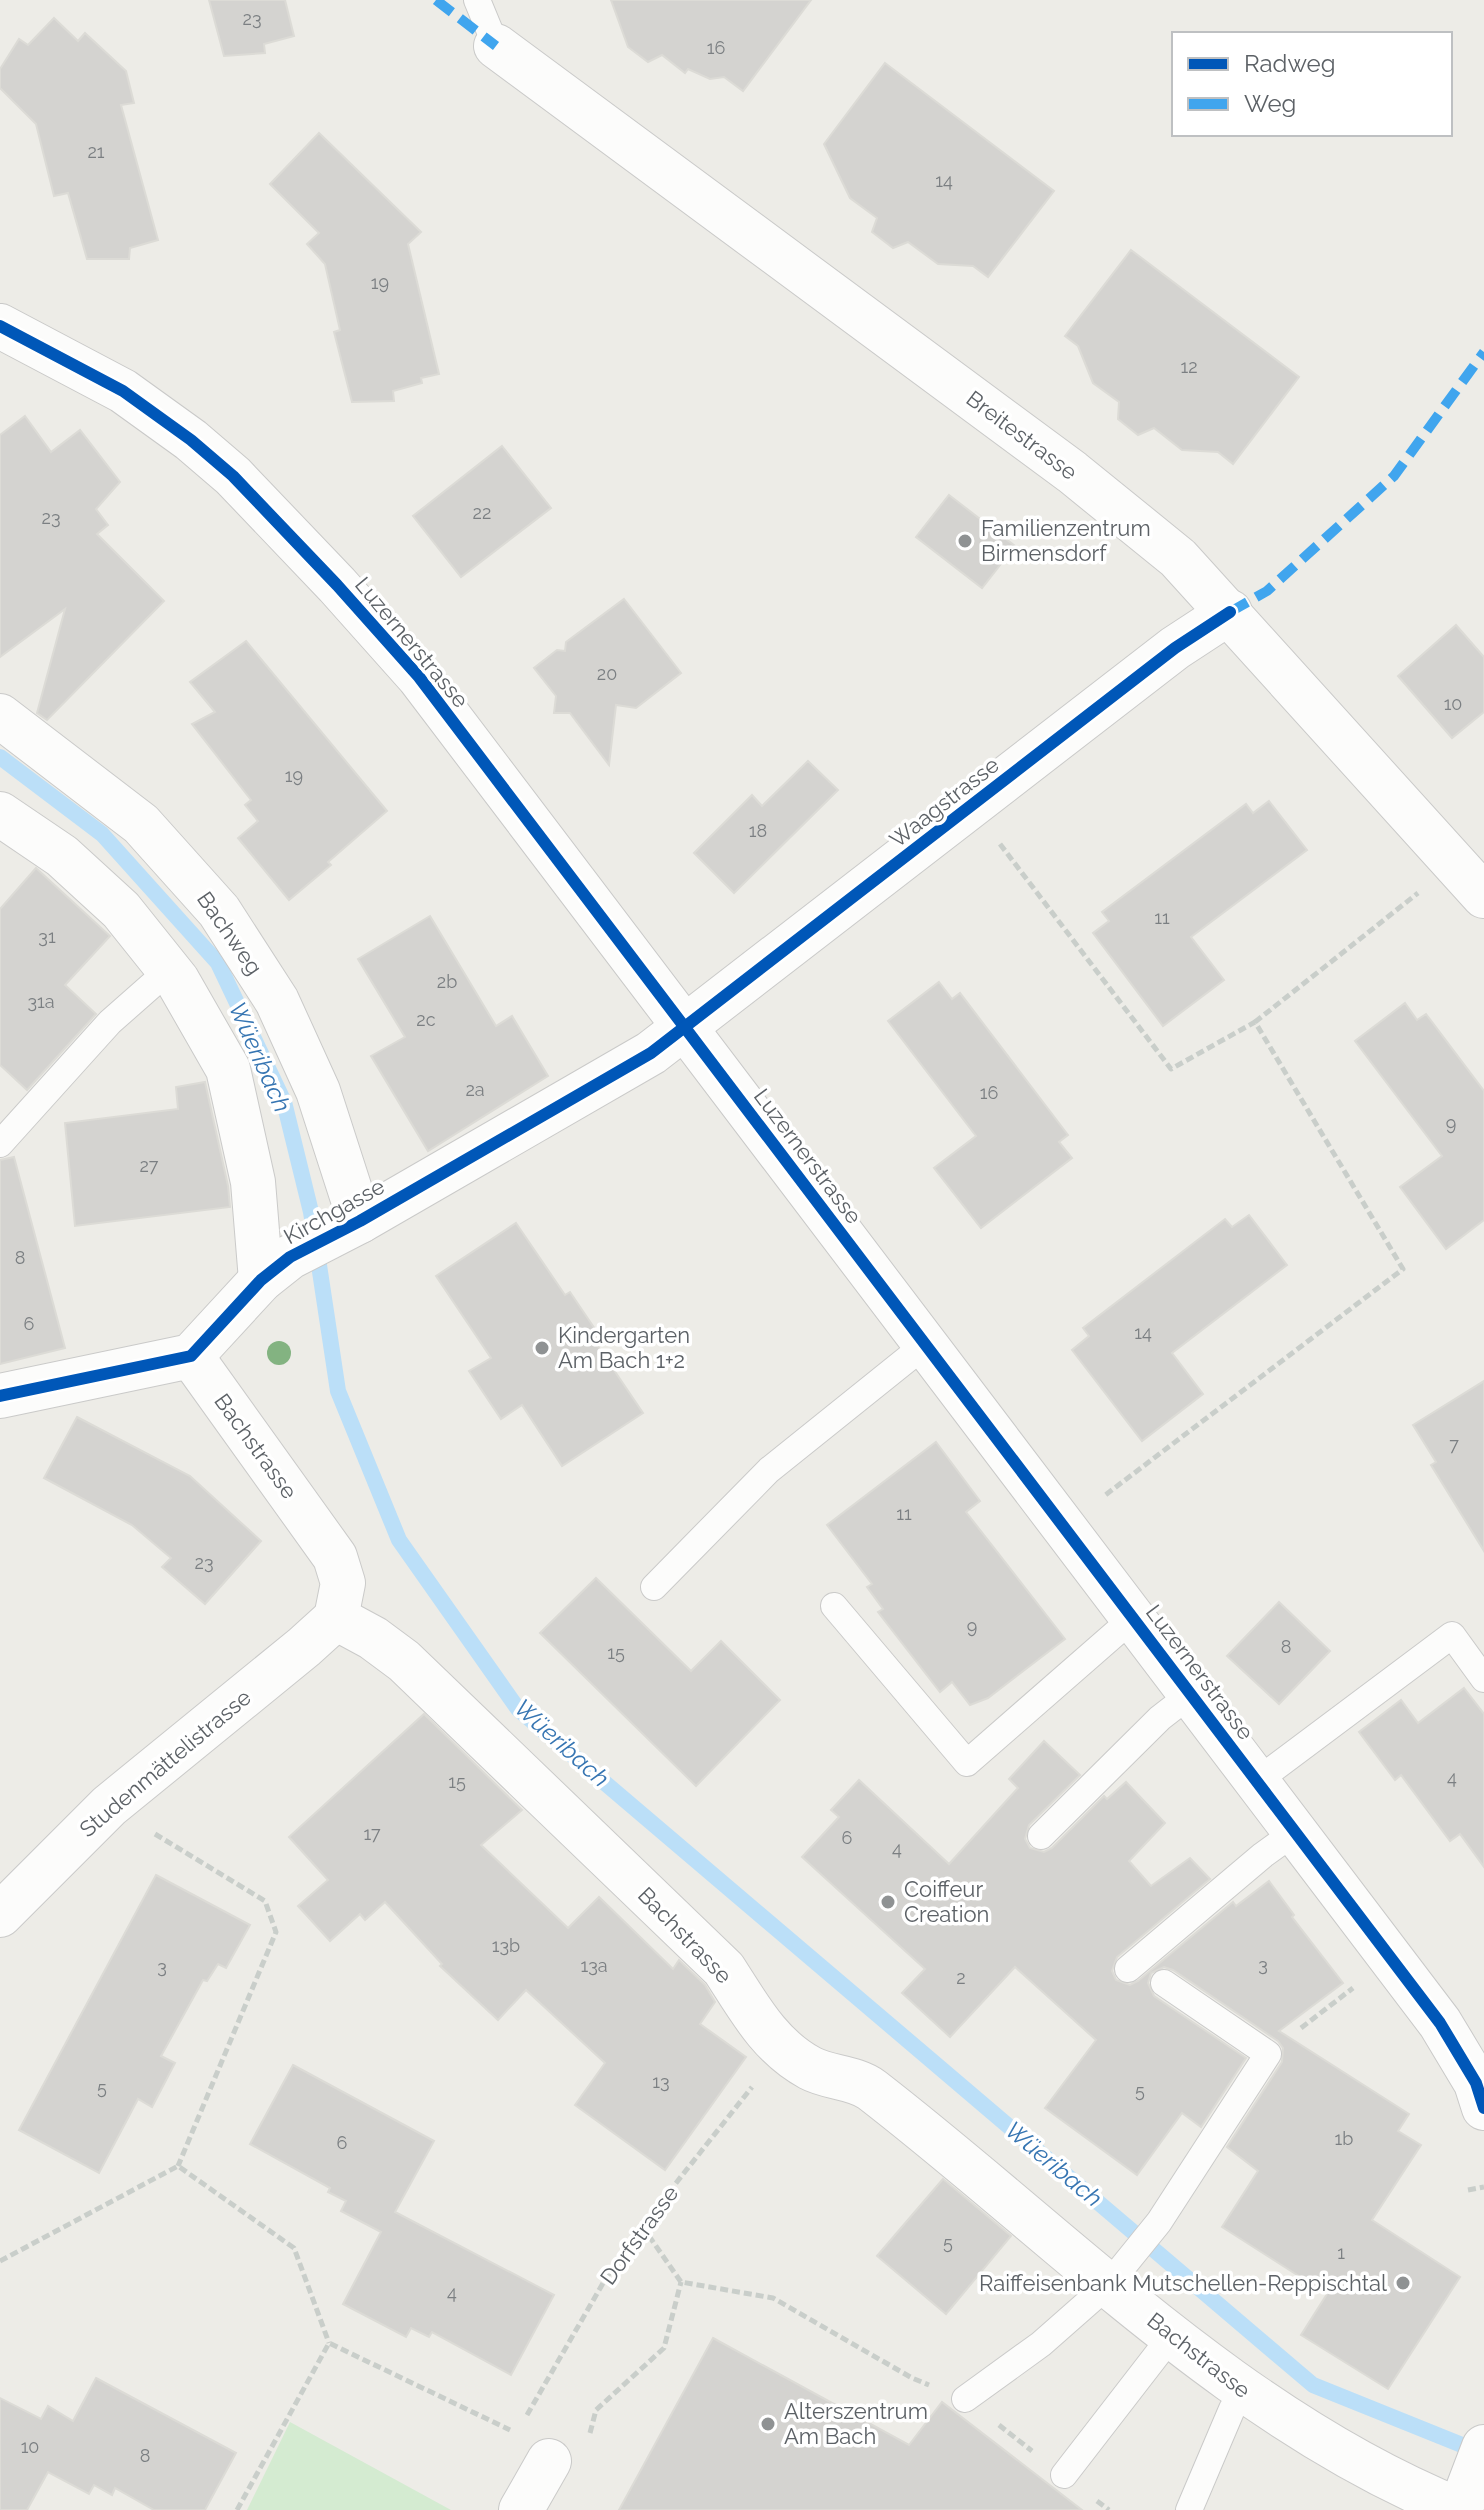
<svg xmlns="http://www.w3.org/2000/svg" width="1484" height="2510" font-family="Raleway,sans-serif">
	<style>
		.green { fill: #d4ebd1 }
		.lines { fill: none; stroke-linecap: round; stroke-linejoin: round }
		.stream { stroke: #bbdff8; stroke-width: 16 }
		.building { fill: #d4d3d0; stroke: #dcdbd6; stroke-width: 2 }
		.lane-casing { stroke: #cacac9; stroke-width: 28 }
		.street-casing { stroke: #cacac9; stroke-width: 46 }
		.secondary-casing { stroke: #c9c9c8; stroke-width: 46 }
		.path { stroke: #c9ceca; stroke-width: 5; stroke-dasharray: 8 4; stroke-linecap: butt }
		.lane { stroke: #fcfcfb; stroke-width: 26 }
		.street { stroke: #fcfcfb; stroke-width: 44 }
		.secondary { stroke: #fcfcfb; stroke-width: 44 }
		.quiet { stroke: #40a5ee; stroke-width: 10; stroke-dasharray: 20 10; stroke-linecap: butt }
		.cycleway-casing { stroke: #fff; stroke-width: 17 }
		.cycleway { stroke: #0057b8; stroke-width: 12 }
		.tree { fill: #83b381 }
		.poi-dot { fill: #8f9293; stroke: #fff; stroke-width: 3 }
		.labels { text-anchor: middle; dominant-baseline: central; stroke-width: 7; stroke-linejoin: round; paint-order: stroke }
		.number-label { font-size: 18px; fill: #7b7f82 }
		.street-label { font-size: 22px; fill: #5c6166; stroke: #fff }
		.poi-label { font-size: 22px; fill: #5c6166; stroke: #fff; text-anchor: start }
		.water-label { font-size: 24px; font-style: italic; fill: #3675b2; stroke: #fff }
	</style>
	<rect width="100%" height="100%" fill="#edece7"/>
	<!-- green -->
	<path class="green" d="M290,2422l161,88h-204z"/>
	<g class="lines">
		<!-- stream -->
		<path class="stream" d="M0,757l102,77 116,129 66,139 27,110 27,179 61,149 119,169 795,676 169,68"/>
	</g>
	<!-- building -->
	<g class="building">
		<path d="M209,0h76l9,36 -30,8 1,9 -41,3z"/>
		<path d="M611,0h200l-68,91 -19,-14 -14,2 -22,-10 -3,4 -23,-18 -14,7 -20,-15z"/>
		<path d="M54,18l24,23 7,-8 41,38 8,32 -13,2 37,135 -28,8 -1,11h-42l-19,-66 -14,3 -18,-72 -36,-36v-19l19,-30 9,6z"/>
		<path d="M885,63l169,128 -66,86 -15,-11 -35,-2 -30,-22 -15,6 -21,-16 5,-14 -27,-20 -26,-54z"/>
		<path d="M319,133l102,99 -13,12 31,130 -18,4 1,5 -29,8 1,10 -42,1 -18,-70 6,-2 -15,-66 -18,-20 12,-11 -49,-49z"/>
		<path d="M1131,250l168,127 -66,87 -15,-12 -36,-2 -28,-22 -16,7 -20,-16 1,-17 -26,-19 -15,-37 -13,-10z"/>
		<path d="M25,416l26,36 29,-22 40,52 -24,27 12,16 -11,9 67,67 -117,119 -10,-7 28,-104 -65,48v-222z"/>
		<path d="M502,446l49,62 -90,69 -48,-61z"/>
		<path d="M949,495l66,51 -33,42 -66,-51z"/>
		<path d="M624,599l57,74 -45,35 -20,-3 -7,60 -39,-52h-16l2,-17 -22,-28 23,-18 8,1 1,-9z"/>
		<path d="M1456,625l28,32v55l-32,26 -54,-62z"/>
		<path d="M246,641l141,170 -59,51 3,3 -42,35 -51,-62 20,-17 -13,-16 6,-5 -59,-76 23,-12 -25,-30z"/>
		<path d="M808,761l30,29 -104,103 -40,-40 58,-58 10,11z"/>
		<path d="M1269,801l38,49 -116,87 33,43 -61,46 -70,-93 16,-12 -7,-9 144,-108 7,9z"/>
		<path d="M36,868l74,68 -45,49 31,29 -69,76 -27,-25v-156z"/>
		<path d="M430,916l66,110 16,-10 36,60 -120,75 -57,-95 34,-19 -47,-78z"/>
		<path d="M939,982l13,17 8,-6 108,142 -9,7 13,16 -91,70 -47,-60 42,-32 -88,-115z"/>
		<path d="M1405,1003l12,17 9,-6 58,77v129l-38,29 -46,-62 42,-31 -87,-115z"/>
		<path d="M205,1082l23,104 2,21 -155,19 -10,-103 113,-14 -2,-22z"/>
		<path d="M14,1157l51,191 -65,16v-204z"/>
		<path d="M1249,1215l38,50 -115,88 31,41 -61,47 -70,-91 17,-14 -6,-8 142,-109 7,8z"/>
		<path d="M516,1223l49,72 5,-3 29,43 -6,4 50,74 -81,53 -40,-61 -21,14 -32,-48 22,-13 -55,-82z"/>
		<path d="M1484,1381v170l-53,-86 5,-3 -23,-37z"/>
		<path d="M77,1417l113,59 71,65 -56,63 -43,-37 9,-9 -39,-33 -88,-47z"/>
		<path d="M936,1442l44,59 -14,11 99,127 -77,59 -18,7 -18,-23 -12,10 -62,-80 5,-3 -16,-22 5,-3 -45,-59z"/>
		<path d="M596,1578l95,93 30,-30 59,59 -84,86 -156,-153z"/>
		<path d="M1279,1602l51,49 -51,53 -52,-48z"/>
		<path d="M1464,1688l20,26v153l-24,-33 -10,7 -49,-66 -6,5 -36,-48 42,-32 17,23z"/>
		<path d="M424,1714l98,96 -41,35 87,83 31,-31 74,72 6,-9 26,25 10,17 -15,22 46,33 -81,113 -90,-65 30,-42 -79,-73 -28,30 -58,-54 2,-2 -57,-62 -20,18 -5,-6 -30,27 -32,-35 30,-26 -39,-43z"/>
		<path d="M1044,1741l36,34 -51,50 -4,14 5,9 14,4 8,-4 52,-52 3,3 19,-17 39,41 -36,38 22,25 39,-28 20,21 -93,78 -5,14 4,9 14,5 8,-4 95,-79 3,4 33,-25 25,34 -2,2 51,66 -64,48 130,83 -11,17 23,14 -49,75 88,57 -72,112 -87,-54 26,-41 -105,-67 36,-56 -31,-24 55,-85 1,-14 -5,-7 -105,-71 -9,-3 -13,6 -3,10 6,13 92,62 -45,69 -19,-14 -45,62 -92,-67 51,-68 -81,-73 -65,70 -48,-44 23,-24 -123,-112 37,-40 -8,-7 28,-30 90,84 69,-76 -9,-9z"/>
		<path d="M156,1875l94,50 -24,43 -8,-4 -11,17 -4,-1 -42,76 14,7 -23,44 -14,-8 -39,74 -80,-43z"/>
		<path d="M293,2065l141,76 -39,71 159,83 -43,80 -79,-43 -3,5 -18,-9 -5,9 -63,-33 38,-72 -40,-21 5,-10 -18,-9 2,-4 -80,-44z"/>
		<path d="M943,2179l68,57 -65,78 -69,-58z"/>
		<path d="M713,2338l196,107 33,-43 140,108h-463z"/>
		<path d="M96,2378l140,75 -31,57h-51l-39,-22 -3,7 -18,-10 -5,9 -41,-22 -21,38h-27v-112l41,21 7,-13 25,15z"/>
	</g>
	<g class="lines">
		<defs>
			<g id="lane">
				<path d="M477,0l19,46"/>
				<path d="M0,1144l110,-122 59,-52"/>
				<path d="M654,1587l115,-117 157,-126"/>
				<path d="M834,1606l133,157 166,-145"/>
				<path d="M1257,1781l195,-146 32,44"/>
				<path d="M1041,1836l119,-118 31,-24"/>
				<path d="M1128,1969l135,-114 32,-23"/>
				<path d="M965,2399l76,-55 67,-59 51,-63 109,-168 -104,-71"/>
				<path d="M1064,2475l109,-141"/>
				<path d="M1189,2510l43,-101 11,-18"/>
			</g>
			<g id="street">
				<path d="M496,46l576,426 106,86 306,338"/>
				<path d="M0,716l141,108 78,87 58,90 41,90 42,130"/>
				<path d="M0,814l62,42 59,54 56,70 51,89 25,113 8,98"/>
				<path d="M191,1356l144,201 8,26 -7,35"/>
				<path d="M0,1396l191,-40 70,-76 29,-23 70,-36 291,-168 524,-405 55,-36"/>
				<path d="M336,1618l37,20 31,23 320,308c24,37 45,77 86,99 18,10 45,9 62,22 189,146 362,329 587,420"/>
				<path d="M0,1915l109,-109 195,-159 32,-29"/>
				<path d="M521,2510l28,-49"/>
			</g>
			<g id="secondary">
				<path d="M0,326l123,65 68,49 42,36 104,109 82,92 1021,1346 36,60 8,25"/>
				<path d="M1460,2510l24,-63"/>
			</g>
		</defs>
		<!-- lane casing -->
		<use href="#lane" class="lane-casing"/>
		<!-- street casing -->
		<use href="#street" class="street-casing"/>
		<!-- secondary casing -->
		<use href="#secondary" class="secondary-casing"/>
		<!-- path -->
		<g class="path">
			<path d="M1000,844l171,225 84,-47 148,247 -299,227"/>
			<path d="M1255,1022l163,-129"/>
			<path d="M155,1834l110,67 11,31 -98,234"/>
			<path d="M1301,2028l52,-40"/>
			<path d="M1468,2190l16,-3"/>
			<path d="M642,2226l39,56 92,16 139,80 17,7"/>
			<path d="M0,2261l178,-95 116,82 35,95"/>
			<path d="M527,2415l79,-137 36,-52 110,-139"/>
			<path d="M999,2425l33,26"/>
			<path d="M590,2433l6,-23 68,-62 17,-66"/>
			<path d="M1097,2501l12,9"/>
			<path d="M237,2510l92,-167 181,87"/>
		</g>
		<!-- lane -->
		<use href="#lane" class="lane"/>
		<!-- street -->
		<use href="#street" class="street"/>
		<!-- secondary -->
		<use href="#secondary" class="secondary"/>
		<!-- quiet -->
		<g class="quiet">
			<path d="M436,0l60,46"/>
			<path d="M1230,612l37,-21 127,-115 90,-124"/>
		</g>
		<defs>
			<g id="cycleway">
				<path d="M0,326l123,65 68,49 42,36 104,109 82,92 1021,1346 36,60 8,25"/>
				<path d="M0,1396l191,-40 70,-76 29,-23 70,-36 291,-168 524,-405 55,-36"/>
			</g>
		</defs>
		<!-- cycleway casing -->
		<use href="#cycleway" class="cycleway-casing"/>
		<!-- cycleway -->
		<use href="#cycleway" class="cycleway"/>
	</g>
	<!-- trees -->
	<circle class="tree" cx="279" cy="1353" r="12"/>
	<!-- markers -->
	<g class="poi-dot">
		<circle cx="965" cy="541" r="8"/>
		<circle cx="542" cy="1348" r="8"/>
		<circle cx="888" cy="1902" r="8"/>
		<circle cx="1403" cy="2283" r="8"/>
		<circle cx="768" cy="2424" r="8"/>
	</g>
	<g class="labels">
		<!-- number labels -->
		<g class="number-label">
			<text x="252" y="18">23</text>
			<text x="716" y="47">16</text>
			<text x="96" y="151">21</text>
			<text x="944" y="180">14</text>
			<text x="380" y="282">19</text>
			<text x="1189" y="366">12</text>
			<text x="482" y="512">22</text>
			<text x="51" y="517">23</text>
			<text x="607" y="673">20</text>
			<text x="1453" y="703">10</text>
			<text x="294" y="775">19</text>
			<text x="758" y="830">18</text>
			<text x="1162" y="917">11</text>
			<text x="47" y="936">31</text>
			<text x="447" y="981">2b</text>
			<text x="41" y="1001">31a</text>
			<text x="426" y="1019">2c</text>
			<text x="475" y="1089">2a</text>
			<text x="989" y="1092">16</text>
			<text x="1451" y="1123">9</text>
			<text x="149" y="1165">27</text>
			<text x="20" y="1257">8</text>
			<text x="29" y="1323">6</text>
			<text x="1143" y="1332">14</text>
			<text x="1454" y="1444">7</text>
			<text x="904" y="1513">11</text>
			<text x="204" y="1562">23</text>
			<text x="972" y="1626">9</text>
			<text x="1286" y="1646">8</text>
			<text x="616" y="1652">15</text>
			<text x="1452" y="1777">4</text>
			<text x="457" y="1781">15</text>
			<text x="372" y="1833">17</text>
			<text x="847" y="1837">6</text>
			<text x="897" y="1848">4</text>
			<text x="506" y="1945">13b</text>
			<text x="1263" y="1964">3</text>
			<text x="594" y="1965">13a</text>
			<text x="162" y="1966">3</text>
			<text x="961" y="1977">2</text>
			<text x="661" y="2081">13</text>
			<text x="102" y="2087">5</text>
			<text x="1140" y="2090">5</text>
			<text x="1344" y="2138">1b</text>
			<text x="342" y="2142">6</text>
			<text x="948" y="2242">5</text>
			<text x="1341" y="2252">1</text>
			<text x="452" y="2292">4</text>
			<text x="30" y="2446">10</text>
			<text x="145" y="2455">8</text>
		</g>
		<!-- street labels -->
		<g class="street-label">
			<text transform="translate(1022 435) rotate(37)">Breitestrasse</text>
			<text transform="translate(412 642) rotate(50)">Luzernerstrasse</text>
			<text transform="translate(944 802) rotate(-38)">Waagstrasse</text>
			<text transform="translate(230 933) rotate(55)">Bachweg</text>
			<text transform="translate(808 1156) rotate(53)">Luzernerstrasse</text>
			<text transform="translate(334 1211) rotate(-29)">Kirchgasse</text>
			<text transform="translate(256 1446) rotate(54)">Bachstrasse</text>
			<text transform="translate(1200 1672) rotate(53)">Luzernerstrasse</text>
			<text transform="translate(165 1763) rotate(-40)">Studenmättelistrasse</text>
			<text transform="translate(685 1935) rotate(46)">Bachstrasse</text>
			<text transform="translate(639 2235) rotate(-54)">Dorfstrasse</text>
			<text transform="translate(1199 2355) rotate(38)">Bachstrasse</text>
		</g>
		<!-- poi labels -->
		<g class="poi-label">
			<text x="981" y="528">Familienzentrum<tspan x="981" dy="25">Birmensdorf</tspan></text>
			<text x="558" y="1335">Kindergarten<tspan x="558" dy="25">Am Bach 1+2</tspan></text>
			<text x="904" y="1889">Coiffeur<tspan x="904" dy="25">Creation</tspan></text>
			<text x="1387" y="2283" text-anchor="end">Raiffeisenbank Mutschellen-Reppischtal</text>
			<text x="784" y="2411">Alterszentrum<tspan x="784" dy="25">Am Bach</tspan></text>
		</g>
		<!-- water labels -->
		<g class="water-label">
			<text transform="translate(260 1057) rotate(66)">Wüeribach</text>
			<text transform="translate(562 1743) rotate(42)">Wüeribach</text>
			<text transform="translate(1054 2164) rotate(40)">Wüeribach</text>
		</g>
	</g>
	<!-- legend -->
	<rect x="1172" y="32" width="280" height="104" fill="#ffffff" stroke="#bec0c2" stroke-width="2"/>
	<rect x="1188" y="58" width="40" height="12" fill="#0057b8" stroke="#bec0c2" stroke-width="2"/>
	<text x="1244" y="72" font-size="24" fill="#5c6166">Radweg</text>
	<rect x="1188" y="98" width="40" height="12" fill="#40a5ee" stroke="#bec0c2" stroke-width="2"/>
	<text x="1244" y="112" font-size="24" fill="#5c6166">Weg</text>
</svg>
